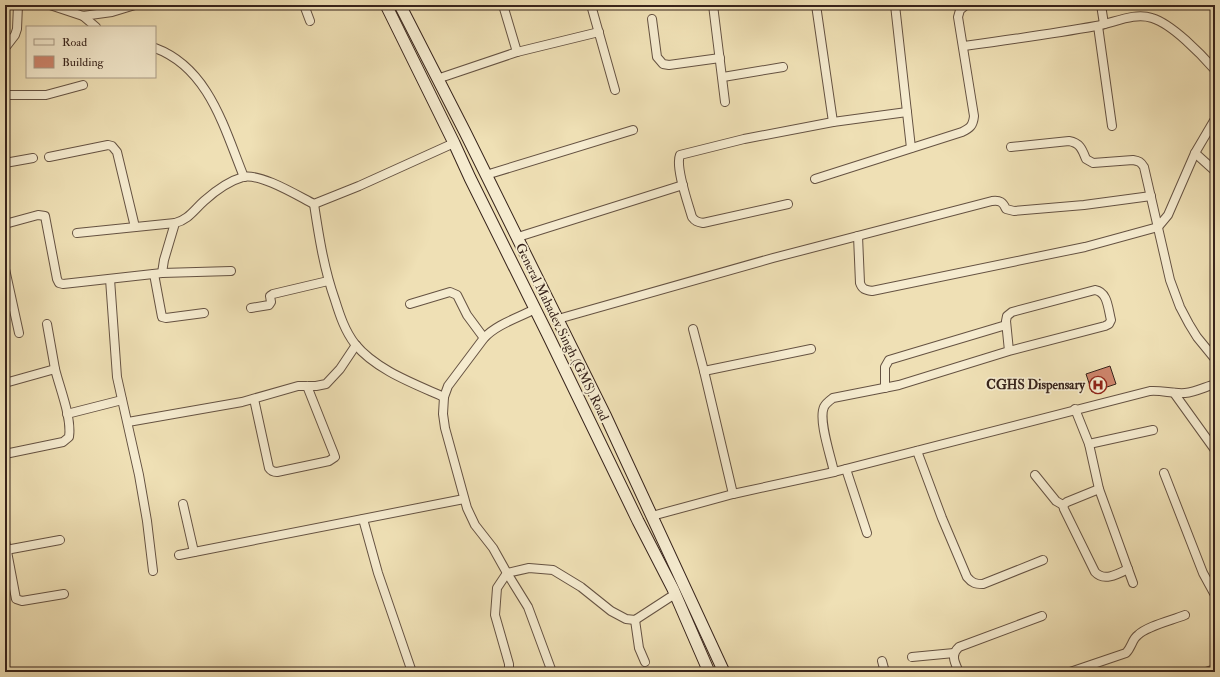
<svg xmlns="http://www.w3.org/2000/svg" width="1220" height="677" font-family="'IM FELL Double Pica',serif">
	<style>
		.building { fill: #ce856c; stroke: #37231b }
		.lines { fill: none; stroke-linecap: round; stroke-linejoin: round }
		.street-casing { stroke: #655242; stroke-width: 10 }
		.secondary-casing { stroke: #37231b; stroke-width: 13 }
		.street { stroke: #f5ebcf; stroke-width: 8 }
		.secondary { stroke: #f5ebcf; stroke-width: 11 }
		.labels { text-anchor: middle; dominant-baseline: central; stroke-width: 3.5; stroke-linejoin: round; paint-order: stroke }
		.street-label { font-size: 13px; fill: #37231b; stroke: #f5ebcf }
		.poi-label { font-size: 13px; font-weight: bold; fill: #37231b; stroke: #f5ebcf; text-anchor: end }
	</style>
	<rect width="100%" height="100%" fill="#efe0b5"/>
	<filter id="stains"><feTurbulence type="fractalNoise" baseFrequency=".005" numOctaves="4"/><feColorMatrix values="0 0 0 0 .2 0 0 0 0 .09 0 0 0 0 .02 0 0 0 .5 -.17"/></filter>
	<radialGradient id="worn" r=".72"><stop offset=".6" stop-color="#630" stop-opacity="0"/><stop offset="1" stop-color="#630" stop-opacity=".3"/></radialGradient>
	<!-- building -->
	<path class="building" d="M1110,366l6,18 -24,8 -6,-18z"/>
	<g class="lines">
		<defs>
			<g id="street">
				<path d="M50,5l33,11 29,-4 23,-7"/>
				<path d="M304,5l6,16"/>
				<path d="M503,5l14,47"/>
				<path d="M591,5l24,85"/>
				<path d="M713,5l12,97"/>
				<path d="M816,5l17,117"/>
				<path d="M895,5l16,143"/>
				<path d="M1101,5l3,19"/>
				<path d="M83,16l13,11"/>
				<path d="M652,19l5,38 6,7 6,1 51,-7"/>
				<path d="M1098,26l14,100"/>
				<path d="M964,46c44,-6 88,-12 132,-20 18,-3 38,-14 56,-8 20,6 49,36 63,52"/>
				<path d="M5,48l10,-13 2,-6 1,-24"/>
				<path d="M155,48c54,20 69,80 89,129"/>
				<path d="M723,77l60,-10"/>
				<path d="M437,79l80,-27 82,-20"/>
				<path d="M5,95h41l37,-10"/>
				<path d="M1011,147l58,-6c11,2 13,8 17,18l7,4 40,-3c6,1 8,2 11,7l26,113 10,27 9,17 8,13 18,22"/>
				<path d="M1195,153l20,18"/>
				<path d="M49,157l59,-12 4,1 5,6 18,75"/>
				<path d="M5,163l28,-5"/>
				<path d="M486,175l147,-45"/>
				<path d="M815,179l147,-47c8,-4 11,-6 12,-16l-16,-99 2,-7 6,-5"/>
				<path d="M314,204c5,33 10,65 21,96 5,16 10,31 20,44 21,26 60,40 89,53"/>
				<path d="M788,204l-85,19c-6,-1 -8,-2 -11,-6 -4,-14 -17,-50 -12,-62l64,-16 89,-17 74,-10"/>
				<path d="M5,224l33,-9 7,1 12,63 2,4 4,1 99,-11 69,-2"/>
				<path d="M77,233l98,-10"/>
				<path d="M858,236l2,47c2,6 5,7 12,8l213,-44 73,-20 10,-12 27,-62 20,-34"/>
				<path d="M518,237l165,-52"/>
				<path d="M5,269l14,64"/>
				<path d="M162,273l2,-13 11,-37c13,-3 19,-13 29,-22 10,-9 25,-20 39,-24 18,-4 55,19 71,27l45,-18 95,-43"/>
				<path d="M154,274l8,43 4,1 38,-5"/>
				<path d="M110,279l7,98 22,98 8,46 6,50"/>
				<path d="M410,304l40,-12 7,3 10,20 17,23"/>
				<path d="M251,308l18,-3 2,-3 -1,-6 3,-2 55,-13"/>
				<path d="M535,309c-17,9 -38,15 -51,29l-36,48 -4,11 -1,17 2,14 22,80 8,17 18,23 14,25 21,34 24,65"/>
				<path d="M558,319l215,-61 219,-57c8,-1 11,1 14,8l8,2 70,-6 67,-9"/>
				<path d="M47,324l8,45"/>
				<path d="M693,329l11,42 29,123"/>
				<path d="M704,371l107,-22"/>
				<path d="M5,383l50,-14c5,20 17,49 14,68l-6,5 -58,12"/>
				<path d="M885,388v-21l4,-7 117,-35"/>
				<path d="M1174,393l41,57"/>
				<path d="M254,399l15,69c2,3 4,4 8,4l52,-11 6,-4 -1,-3 -27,-68"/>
				<path d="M1075,409l14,35 10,45 34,94"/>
				<path d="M67,414l55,-14"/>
				<path d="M128,422l114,-20 56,-16h18l10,-2 14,-15 16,-24"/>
				<path d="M1089,444l64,-14"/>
				<path d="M917,451l25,67 25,59c5,6 8,7 16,7l60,-24"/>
				<path d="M846,469l21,64"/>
				<path d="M834,472c-3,-15 -16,-52 -10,-65 2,-4 5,-6 9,-9l66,-13 110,-34 96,-25 4,-2 2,-4c-3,-11 -3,-28 -16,-30l-83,22 -5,4 -1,5 3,30"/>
				<path d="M1164,473l39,100 12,22"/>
				<path d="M1035,475l21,26 7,4"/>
				<path d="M1099,489l-32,13 -4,3 1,4 31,63c9,10 23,2 33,-3"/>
				<path d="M183,504l11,48"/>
				<path d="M652,516l81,-22 101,-22 316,-81c12,-1 23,3 35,2 10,-1 20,-6 30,-9"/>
				<path d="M363,519l15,54 34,99"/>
				<path d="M5,541l11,58 6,2 42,-7"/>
				<path d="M6,550l54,-10"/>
				<path d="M179,555l285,-56"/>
				<path d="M635,620l4,28 6,14"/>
				<path d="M912,657l42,-4"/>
				<path d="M882,661l3,11"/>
				<path d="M509,672v-8l-14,-49 2,-27 10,-15 22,-5 24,2 28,17 30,24 15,8 9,1 40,-26"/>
				<path d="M959,672c-4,-9 -9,-17 0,-25l83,-31"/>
				<path d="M1070,672l56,-19c6,-6 6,-14 12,-18 9,-9 35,-15 47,-20"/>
				<path d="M1206,672l9,-3"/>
			</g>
			<g id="secondary">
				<path d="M386,5l68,138 16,35 77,155 91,188 35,68 36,83"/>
				<path d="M400,5l65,127 141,285 118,255"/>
			</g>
		</defs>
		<!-- street casing -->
		<use href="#street" class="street-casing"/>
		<!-- secondary casing -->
		<use href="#secondary" class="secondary-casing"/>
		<!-- street -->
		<use href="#street" class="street"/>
		<!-- secondary -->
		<use href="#secondary" class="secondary"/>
	</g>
	<!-- icons -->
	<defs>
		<symbol id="hospital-ring" viewBox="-11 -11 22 22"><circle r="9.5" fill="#f5ebcf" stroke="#8f2418" stroke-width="1.5"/><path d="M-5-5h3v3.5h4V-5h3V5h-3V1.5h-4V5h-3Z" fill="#8f2418"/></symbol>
	</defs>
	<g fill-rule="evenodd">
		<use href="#hospital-ring" x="1088" y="375" width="20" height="20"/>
	</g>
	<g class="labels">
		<!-- street labels -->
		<g class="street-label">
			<text transform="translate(562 332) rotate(64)">General Mahadev Singh (GMS) Road</text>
		</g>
		<!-- poi labels -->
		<g class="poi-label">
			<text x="1085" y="385">CGHS Dispensary</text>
		</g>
	</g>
	<!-- margin -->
	<rect width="1220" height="677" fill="none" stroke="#efe0b5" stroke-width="20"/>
	<rect x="6" y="6" width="1208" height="665" fill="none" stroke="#37231b" stroke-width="2"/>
	<rect x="10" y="10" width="1200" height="657" fill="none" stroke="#37231b"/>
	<!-- legend -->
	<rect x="26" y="26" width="130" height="52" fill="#f5ebcf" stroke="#a99b87"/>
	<rect x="34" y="39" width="20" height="6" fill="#f5ebcf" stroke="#a99b87"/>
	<text x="62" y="46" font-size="12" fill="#37231b">Road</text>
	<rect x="34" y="56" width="20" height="12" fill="#ce856c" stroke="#a99b87"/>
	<text x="62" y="66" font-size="12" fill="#37231b">Building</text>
	<rect width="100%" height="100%" filter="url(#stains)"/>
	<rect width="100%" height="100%" fill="url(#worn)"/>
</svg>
